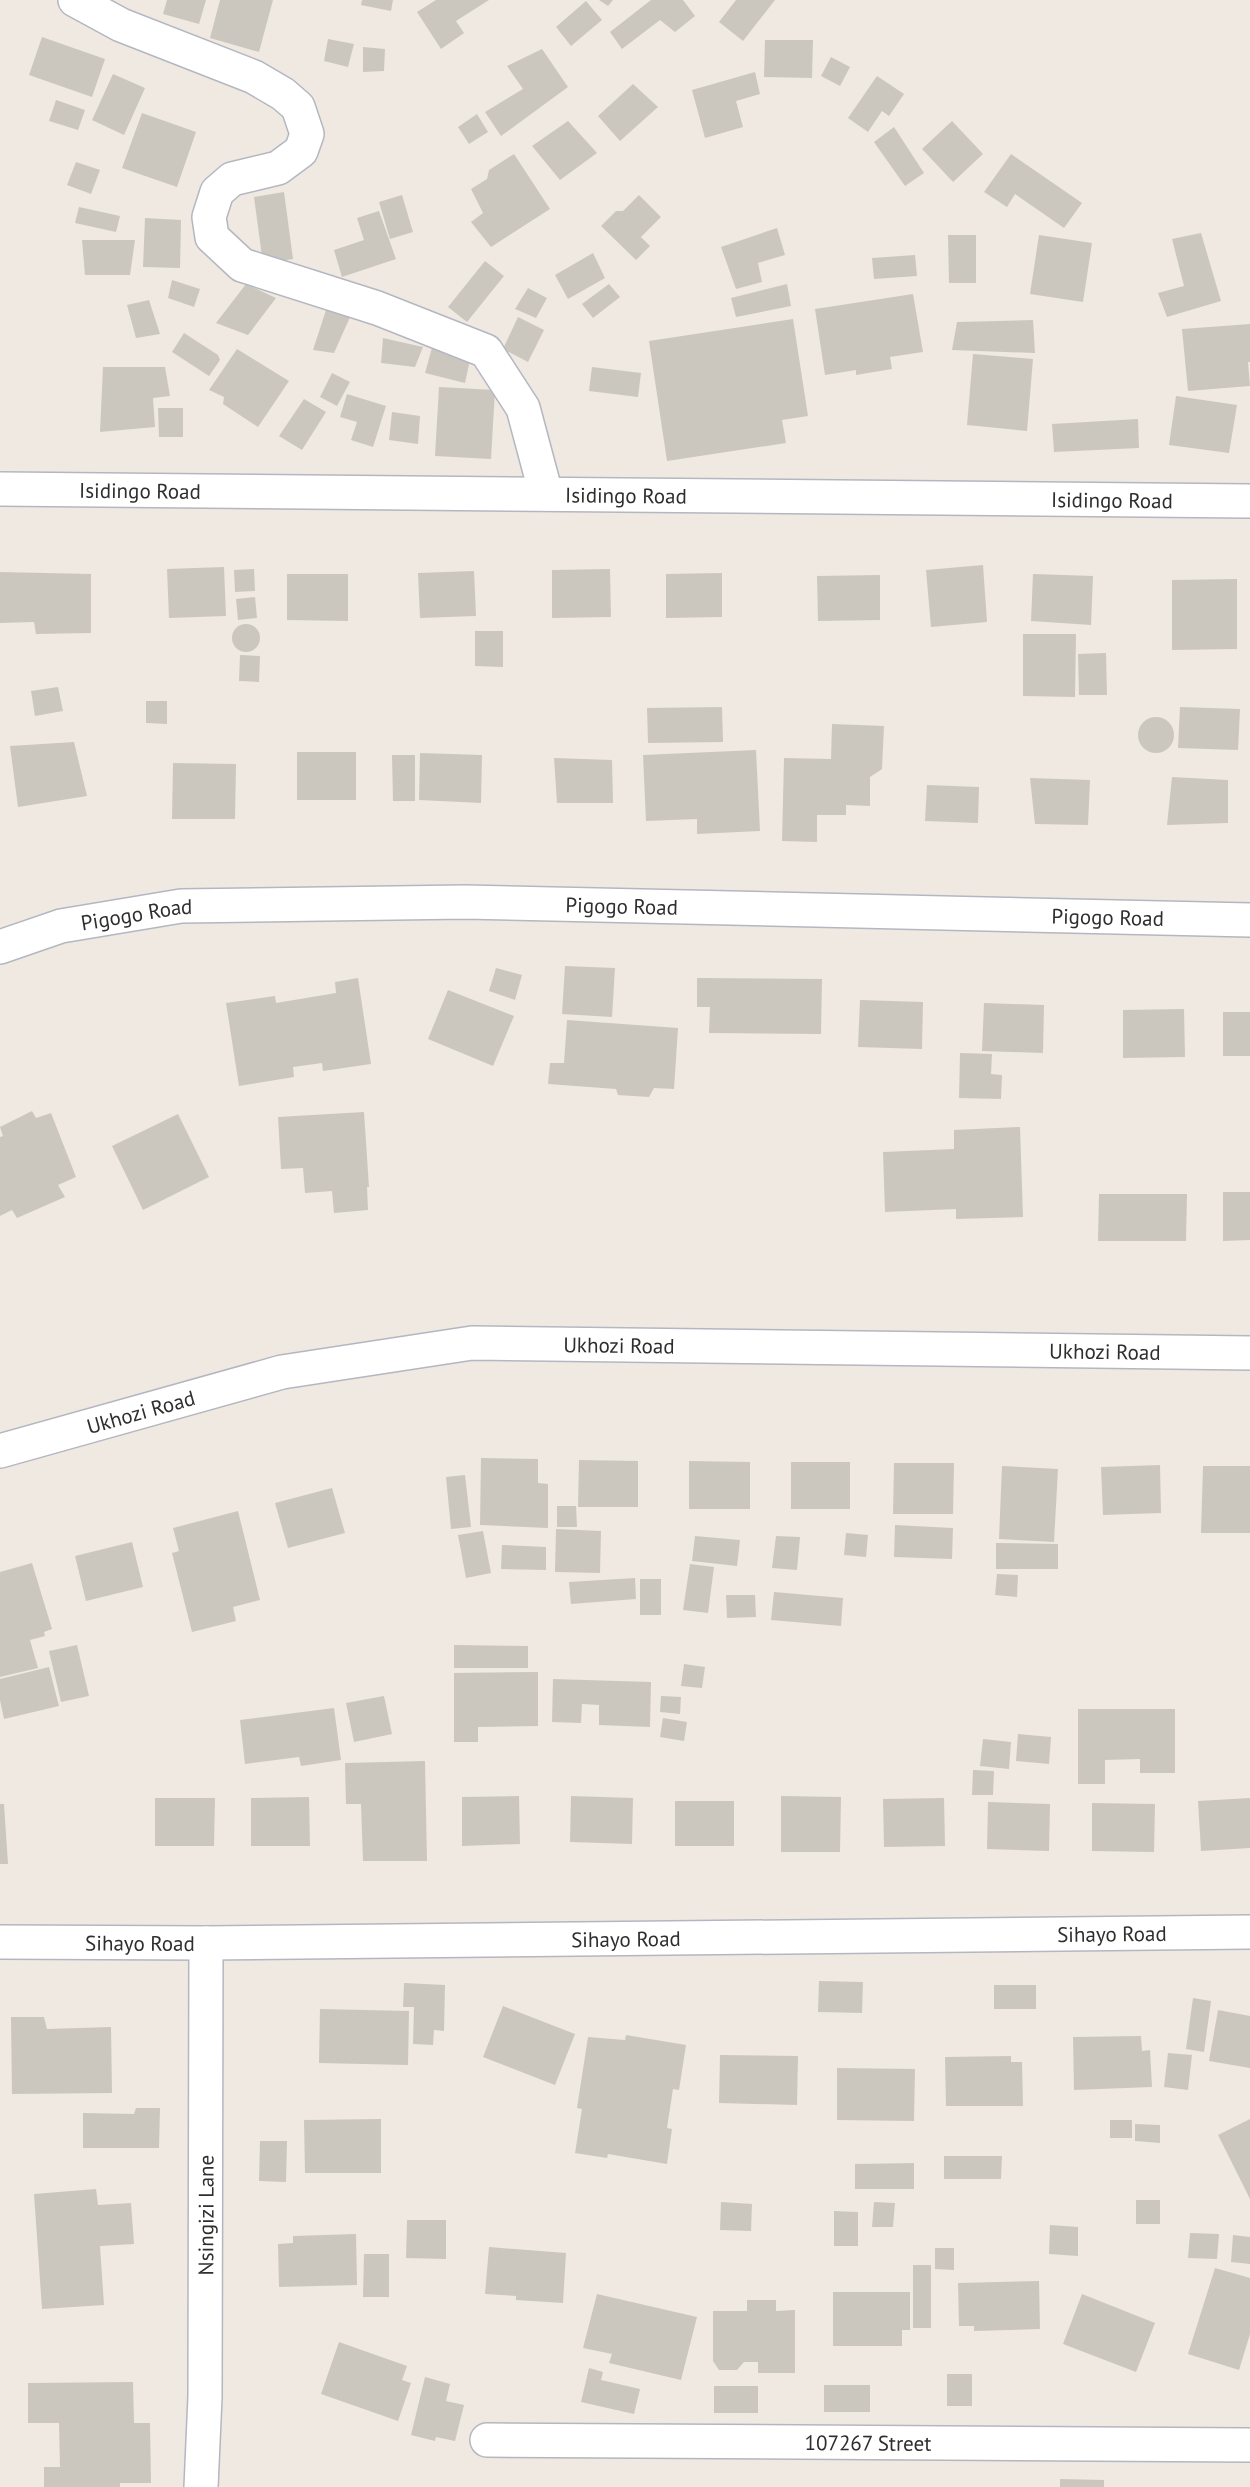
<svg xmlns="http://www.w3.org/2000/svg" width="1250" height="2487" font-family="'PT Sans',sans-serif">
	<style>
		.building { fill: #cbc7bf }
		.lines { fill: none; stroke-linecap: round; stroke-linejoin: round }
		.street-casing { stroke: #b4b7c1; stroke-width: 36 }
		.street { stroke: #fff; stroke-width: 33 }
		.labels { text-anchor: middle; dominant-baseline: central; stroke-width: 4.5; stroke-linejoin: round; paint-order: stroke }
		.street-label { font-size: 21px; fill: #2e2e2e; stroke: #fff }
	</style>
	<rect width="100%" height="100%" fill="#efe9e1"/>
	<!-- building -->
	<g class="building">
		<path d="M167,0h39l-7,24 -36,-10z"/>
		<path d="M220,0h53l-14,52 -49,-14z"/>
		<path d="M362,0h31l-2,11 -30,-6z"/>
		<path d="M436,0h53l-33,21 8,12 -23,16 -24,-37z"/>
		<path d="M599,0h14l-5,6z"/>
		<path d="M651,0h32l12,16 -20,16 -15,-12 -38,29 -12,-17z"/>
		<path d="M736,0h39l-32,41 -24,-19z"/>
		<path d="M586,1l16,19 -31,26 -15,-19z"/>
		<path d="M42,37l63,22 -13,38 -63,-22z"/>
		<path d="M328,39l26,5 -6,23 -24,-6z"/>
		<path d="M765,40h48l-1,38 -48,-1z"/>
		<path d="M363,47l22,2 -1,22 -21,1z"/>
		<path d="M542,49l26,38 -67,49 -16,-24 38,-23 -16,-23z"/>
		<path d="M831,57l19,10 -10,19 -19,-10z"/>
		<path d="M755,72l5,22 -24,7 7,26 -38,11 -13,-48z"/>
		<path d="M113,74l32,14 -21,47 -32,-15z"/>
		<path d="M877,76l27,18 -15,22 -7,-5 -14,21 -20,-14z"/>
		<path d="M633,84l25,23 -38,34 -22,-25z"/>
		<path d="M56,100l29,10 -7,20 -29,-9z"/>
		<path d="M142,113l54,19 -19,55 -55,-19z"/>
		<path d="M477,114l11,18 -19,12 -11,-17z"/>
		<path d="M568,121l29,32 -37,27 -28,-34z"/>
		<path d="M952,121l31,33 -30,28 -31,-33z"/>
		<path d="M894,127l30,46 -19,13 -31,-44z"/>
		<path d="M514,154l36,55 -59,38 -20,-25 12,-9 -12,-24 16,-10 2,-9z"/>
		<path d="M1011,154l71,49 -18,25 -49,-34 -8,13 -23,-15z"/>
		<path d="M76,162l24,8 -9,24 -24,-9z"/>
		<path d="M284,192l9,67 -30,5 -9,-67z"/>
		<path d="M402,195l11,37 -23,7 -11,-37z"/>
		<path d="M639,195l22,22 -20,20 9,9 -14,14 -35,-34 15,-15h7z"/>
		<path d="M79,207l41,9 -4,16 -41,-9z"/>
		<path d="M379,211l17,48 -54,18 -8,-27 30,-10 -7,-22z"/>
		<path d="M145,218l36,2 -1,48 -37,-1z"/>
		<path d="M777,228l8,27 -27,8 4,19 -26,7 -15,-42z"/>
		<path d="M1201,233l20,68 -54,16 -9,-24 26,-7 -12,-47z"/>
		<path d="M948,235h28v48h-27z"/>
		<path d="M1039,235l53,8 -9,59 -53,-8z"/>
		<path d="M82,240h53l-5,35h-45z"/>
		<path d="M593,253l12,25 -37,21 -13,-24z"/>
		<path d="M915,255l2,21 -43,3 -2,-21z"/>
		<path d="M485,261l19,15 -37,46 -19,-15z"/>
		<path d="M172,280l28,9 -6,18 -26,-9z"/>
		<path d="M246,284l30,14 -28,37 -32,-12z"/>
		<path d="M609,284l11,13 -27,21 -11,-14z"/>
		<path d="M787,284l4,22 -55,11 -5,-19z"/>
		<path d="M528,288l19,10 -11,20 -21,-9z"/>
		<path d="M913,294l10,58 -33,5 2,12 -36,6v-5l-31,5 -10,-66z"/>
		<path d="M149,300l11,34 -24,4 -9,-33z"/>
		<path d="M327,307l24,8 -17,38 -21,-3z"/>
		<path d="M518,317l26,13 -16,32 -25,-13z"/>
		<path d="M793,319l15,97 -26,4 4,23 -119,18 -18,-120z"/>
		<path d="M1033,320l2,33 -83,-3 5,-28z"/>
		<path d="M1250,324v38h-2l2,24 -62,5 -6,-62z"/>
		<path d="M184,333l34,22 2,5 -11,16 -37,-24z"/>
		<path d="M383,338l40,9 -8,20 -34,-4z"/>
		<path d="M433,344l38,11 -6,28 -40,-10z"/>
		<path d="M237,349l52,32 -31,46 -35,-23 1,-7 -15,-7z"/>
		<path d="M973,354l60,5 -6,72 -60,-6z"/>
		<path d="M103,367h62l5,29 -17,2 2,29 -55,5z"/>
		<path d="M592,367l49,6 -3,24 -49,-6z"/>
		<path d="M332,373l18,9 -13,24 -17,-9z"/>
		<path d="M439,387l56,3 -4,69 -56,-3z"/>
		<path d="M347,394l39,12 -13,41 -22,-7 6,-18 -17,-5z"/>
		<path d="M1176,396l61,9 -8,48 -60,-8z"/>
		<path d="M304,399l22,13 -24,38 -23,-14z"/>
		<path d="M158,408h25v29h-24z"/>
		<path d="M392,412l28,4 -2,28 -29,-4z"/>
		<path d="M1138,419l1,29 -85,4 -2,-28z"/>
		<path d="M983,565l4,57 -56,5 -5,-57z"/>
		<path d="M224,567l2,49 -57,2 -2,-49z"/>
		<path d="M254,569l1,22 -20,1 -1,-22z"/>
		<path d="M610,569l1,48 -59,1v-48z"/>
		<path d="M474,571l2,45 -56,2 -2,-45z"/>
		<path d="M0,572l91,2v59l-55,1 -2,-12 -34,1z"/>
		<path d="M722,573v44l-56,1v-44z"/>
		<path d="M287,574h61v47l-61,-1z"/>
		<path d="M1033,574l60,2 -2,49 -60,-4z"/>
		<path d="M880,575v45l-62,1 -1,-45z"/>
		<path d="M1237,579v70l-65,1v-70z"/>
		<path d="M255,597l2,21 -19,2 -2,-21z"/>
		<circle cx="246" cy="638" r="14"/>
		<path d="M475,631h28v36l-28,-1z"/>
		<path d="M1023,634h53l-1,63 -52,-1z"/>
		<path d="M1106,653l1,42h-28l-1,-41z"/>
		<path d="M240,655l20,1 -1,26 -20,-1z"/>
		<path d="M58,687l5,24 -28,5 -4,-25z"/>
		<path d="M146,701h21v23l-21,-1z"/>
		<path d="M722,707l1,35 -75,1 -1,-35z"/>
		<path d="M1180,707l60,2 -2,41 -60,-2z"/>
		<circle cx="1156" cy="735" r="18"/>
		<path d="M832,724l52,2 -2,43 -12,8v29l-24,-1v10h-29v27l-35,-1 2,-83 47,1z"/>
		<path d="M74,742l13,54 -69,11 -8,-61z"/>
		<path d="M756,750l4,81 -63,3v-15l-51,2 -3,-66z"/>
		<rect x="297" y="752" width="59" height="48"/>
		<path d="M420,753l62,2 -1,48 -62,-3z"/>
		<path d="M392,755h23v46h-22z"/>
		<path d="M554,758l58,2 1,43h-56z"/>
		<path d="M173,763l63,1 -1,55h-63z"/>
		<path d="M1172,777l56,3v43l-61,2z"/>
		<path d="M1030,778l60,2 -2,45 -53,-1z"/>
		<path d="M927,785l52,2 -1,36 -53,-2z"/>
		<path d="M565,966l50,2 -3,49 -50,-3z"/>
		<path d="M496,968l26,7 -7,25 -26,-9z"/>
		<path d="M358,978l13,86 -48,7 -1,-8 -29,4 1,10 -55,9 -13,-83 49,-7 1,7 60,-10 -1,-11z"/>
		<path d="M697,978l125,1 -1,55 -112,-1 1,-26h-13z"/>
		<path d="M448,990l66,26 -21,50 -65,-27z"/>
		<path d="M860,1000l63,2 -1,47 -64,-2z"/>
		<path d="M984,1003l60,2 -1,48 -61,-2z"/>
		<path d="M1184,1009l1,48 -62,1v-48z"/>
		<rect x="1223" y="1012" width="27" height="44"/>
		<path d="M567,1020l111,8 -4,61 -20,-1 -5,9 -31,-2 -2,-6 -68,-5 2,-21h14z"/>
		<path d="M960,1053l32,1 -1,20 11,1 -1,24 -42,-1z"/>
		<path d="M32,1111l4,7 15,-5 25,64 -18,8 7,12 -48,21 -5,-8 -12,6v-79l3,-1 -3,-9z"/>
		<path d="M364,1112l5,75h-2l1,23 -34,3 -2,-22 -27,2 -2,-25 -22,1 -3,-52z"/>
		<path d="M178,1114l31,63 -66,33 -31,-64z"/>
		<path d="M1020,1127l3,90 -67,2v-10l-71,3 -2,-60 71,-3v-19z"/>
		<path d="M1223,1192h27v48l-27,1z"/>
		<path d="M1099,1194h88l-1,47h-88z"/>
		<path d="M481,1458l57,1v24l10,1v44l-68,-3z"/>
		<path d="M579,1460l59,1v46h-60z"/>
		<path d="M689,1461l61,1v47h-61z"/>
		<rect x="791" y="1462" width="59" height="47"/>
		<path d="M894,1463h60l-1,51h-60z"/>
		<path d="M1160,1465l1,48 -58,2 -2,-48z"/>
		<path d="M1002,1466l56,3 -4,73 -55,-3z"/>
		<path d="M1203,1466h47v67h-49z"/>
		<path d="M465,1475l6,52 -20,2 -5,-52z"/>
		<path d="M332,1488l13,45 -57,15 -13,-45z"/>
		<path d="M557,1506h19l1,21h-20z"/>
		<path d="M238,1511l22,89 -27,7 3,14 -44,11 -20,-79 7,-2 -6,-23z"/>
		<path d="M895,1525l58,3 -1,31 -58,-2z"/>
		<path d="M556,1529l45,2 -1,42 -45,-1z"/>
		<path d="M483,1531l8,42 -25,5 -8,-43z"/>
		<path d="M846,1533l22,2 -2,22 -22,-2z"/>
		<path d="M695,1536l45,4 -3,26 -45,-5z"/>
		<path d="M776,1536l24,1 -3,33 -25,-2z"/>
		<path d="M132,1542l11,45 -57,14 -11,-45z"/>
		<path d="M996,1543l62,1v25h-62z"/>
		<path d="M502,1545l44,2v23l-45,-1z"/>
		<path d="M32,1563l20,66 -8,3 1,4 -15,4 8,28 -38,9v-105z"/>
		<path d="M690,1564l24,3 -6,46 -25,-3z"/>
		<path d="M997,1574l21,1 -1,22 -22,-2z"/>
		<path d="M635,1578l1,21 -65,5 -2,-22z"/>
		<rect x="640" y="1579" width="21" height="36"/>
		<path d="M774,1592l69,6 -2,28 -70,-6z"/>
		<path d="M726,1595h29l1,22 -29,1z"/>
		<path d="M77,1645l12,51 -28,6 -12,-51z"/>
		<path d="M454,1645l74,1v22h-74z"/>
		<path d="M684,1664l21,3 -3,21 -21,-2z"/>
		<path d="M49,1667l10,39 -55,13 -4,-19v-21z"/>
		<path d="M538,1672v54l-60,1v15h-24v-69z"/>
		<path d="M553,1679l98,3 -1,45 -51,-2v-20l-17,-1 -1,19 -29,-1z"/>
		<path d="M384,1696l8,38 -38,8 -8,-39z"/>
		<path d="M661,1696l20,1 -1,17 -20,-2z"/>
		<path d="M334,1708l7,52 -40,6 -2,-9 -54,7 -5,-44z"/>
		<path d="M1078,1709h97v64h-35v-14l-35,1v24h-27z"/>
		<path d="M663,1718l24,4 -3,19 -24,-4z"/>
		<path d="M1018,1734l33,3 -2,27 -33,-3z"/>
		<path d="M983,1739l28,3 -2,27 -29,-3z"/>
		<path d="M425,1761l2,100h-64l-2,-57h-15l-1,-41z"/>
		<path d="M973,1770l21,1 -1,24h-21z"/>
		<path d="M519,1796l1,48 -58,2v-49z"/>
		<path d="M571,1796l62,2 -1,46 -62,-2z"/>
		<path d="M781,1796l60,1 -1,55h-59z"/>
		<path d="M309,1797l1,49h-59v-48z"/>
		<path d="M155,1798h60l-1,48h-59z"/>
		<path d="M944,1798l1,48 -61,1 -1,-48z"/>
		<path d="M1250,1798v50l-49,3 -3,-50z"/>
		<rect x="675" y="1801" width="59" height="45"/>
		<path d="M988,1802l62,2 -1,47 -62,-2z"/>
		<path d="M1092,1803l63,1 -1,48 -62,-1z"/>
		<path d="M0,1804h4l4,60h-8z"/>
		<path d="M819,1981l44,1 -1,31 -44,-1z"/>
		<path d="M404,1983l41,2 -1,46 -10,-1 -1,15 -20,-1 1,-37h-11z"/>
		<rect x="994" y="1985" width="42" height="24"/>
		<path d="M1193,1998l18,3 -7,51 -18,-3z"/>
		<path d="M503,2006l72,28 -20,51 -72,-28z"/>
		<path d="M320,2009l89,2 -1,54 -89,-2z"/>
		<path d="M1218,2010l32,6v52l-41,-7z"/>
		<path d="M11,2017h33l3,12 64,-2 1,66 -100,1z"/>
		<path d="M626,2035l60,10 -7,45 -6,-1 -6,39 5,1 -5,35 -59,-10 -1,4 -32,-5 7,-44 -5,-1 11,-71 37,3z"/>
		<path d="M1141,2036l1,15 8,-1 2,37 -78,3 -1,-53z"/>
		<path d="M1168,2053l24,2 -4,35 -24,-3z"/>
		<path d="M720,2055l78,1 -1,49 -78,-2z"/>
		<path d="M1011,2056v6h11l1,44h-77l-1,-49z"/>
		<path d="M837,2068l78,1 -1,52 -77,-1z"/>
		<path d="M136,2108h24l-1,40h-76v-35l51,1z"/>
		<path d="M381,2119v54h-76l-1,-53z"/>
		<path d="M1250,2119v80l-32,-64z"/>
		<rect x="1110" y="2120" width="22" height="18"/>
		<path d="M1135,2124l25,1v18l-25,-2z"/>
		<path d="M260,2141h27l-1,41 -27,-1z"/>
		<path d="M944,2156h58l-1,23h-57z"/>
		<path d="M914,2163v26h-59v-25z"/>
		<path d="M96,2189l2,16 33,-2 3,41 -34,2 4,59 -62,4 -8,-115z"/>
		<rect x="1136" y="2200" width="24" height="24"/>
		<path d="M721,2202l31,2 -1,27 -31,-1z"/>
		<path d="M874,2202l21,1 -2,24h-21z"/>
		<path d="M834,2211l24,1v34h-24z"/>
		<path d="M407,2220h39v39l-40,-1z"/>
		<path d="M1050,2225l28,2v29l-29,-2z"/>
		<path d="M1190,2233l29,1 -2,25 -29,-1z"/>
		<path d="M356,2234l1,51 -78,2 -1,-43 15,-1v-7z"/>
		<path d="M1233,2235l17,2v27l-19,-2z"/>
		<path d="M489,2247l77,6 -3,50 -47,-3v-4l-31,-2z"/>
		<path d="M935,2248h19v22l-19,-1z"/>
		<path d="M364,2254h25v43h-26z"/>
		<rect x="913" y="2265" width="18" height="63"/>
		<path d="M1215,2268l35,10v56l-11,36 -51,-16z"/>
		<path d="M1039,2281l1,48 -66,2v-5h-15l-1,-43z"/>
		<path d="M833,2292h77v38h-8v16h-69z"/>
		<path d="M597,2294l100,23 -16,63 -72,-17 3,-9 -29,-6z"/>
		<path d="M1082,2294l73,29 -19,49 -73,-28z"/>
		<path d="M747,2300h29v11l19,-1v63h-37v-11h-14l-7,8h-18l-6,-9v-50h34z"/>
		<path d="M339,2342l68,24 -5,14 9,3 -13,38 -77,-27z"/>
		<path d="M589,2368l14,4 -2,8 39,9 -6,25 -53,-12z"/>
		<rect x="947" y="2374" width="25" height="32"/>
		<path d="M425,2377l25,7 -4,17 18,4 -9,36 -19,-4 -1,4 -24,-6z"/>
		<path d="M133,2382l1,41h16l1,60h-31v4h-76v-20h16l-1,-44h-31v-40z"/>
		<rect x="824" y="2385" width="46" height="27"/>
		<rect x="714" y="2386" width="44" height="27"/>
		<path d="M1060,2479l44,1v7h-44z"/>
	</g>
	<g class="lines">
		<defs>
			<g id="street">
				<path d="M75,0l46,25 133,52 29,17 15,13 9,27 -6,17 -23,17 -46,11 -15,13 -8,25 3,20 30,28 135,43 109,43 37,57 23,86"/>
				<path id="s1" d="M0,489l1250,12"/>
				<path id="s2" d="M0,947l61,-21 120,-20 284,-4 785,18"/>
				<path id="s3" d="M0,1451l282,-79 190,-29 778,10"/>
				<path id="s4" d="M0,1942l206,1 1044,-11"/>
				<path id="s5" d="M487,2440l763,5"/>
				<path id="s6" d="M201,2487l4,-90 1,-454"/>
			</g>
		</defs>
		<!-- street casing -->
		<use href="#street" class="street-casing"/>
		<!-- street -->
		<use href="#street" class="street"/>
	</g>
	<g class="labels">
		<!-- street labels -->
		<g class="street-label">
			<text stroke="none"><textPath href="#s1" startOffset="140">Isidingo Road</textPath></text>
			<text stroke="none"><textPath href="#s1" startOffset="626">Isidingo Road</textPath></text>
			<text stroke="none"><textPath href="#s1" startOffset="1112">Isidingo Road</textPath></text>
			<text stroke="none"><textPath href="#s2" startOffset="627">Pigogo Road</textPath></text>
			<text stroke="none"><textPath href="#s2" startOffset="141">Pigogo Road</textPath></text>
			<text stroke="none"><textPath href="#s2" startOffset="1113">Pigogo Road</textPath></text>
			<text stroke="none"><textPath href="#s3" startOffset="632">Ukhozi Road</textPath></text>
			<text stroke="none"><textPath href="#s3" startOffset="1118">Ukhozi Road</textPath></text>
			<text stroke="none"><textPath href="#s3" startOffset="146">Ukhozi Road</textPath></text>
			<text stroke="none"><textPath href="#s4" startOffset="1112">Sihayo Road</textPath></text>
			<text stroke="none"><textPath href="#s4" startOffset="626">Sihayo Road</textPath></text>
			<text stroke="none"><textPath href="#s4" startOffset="140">Sihayo Road</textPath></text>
			<text stroke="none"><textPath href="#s6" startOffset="272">Nsingizi Lane</textPath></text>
			<text stroke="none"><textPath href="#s5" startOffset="381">107267 Street</textPath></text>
		</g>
	</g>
</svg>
